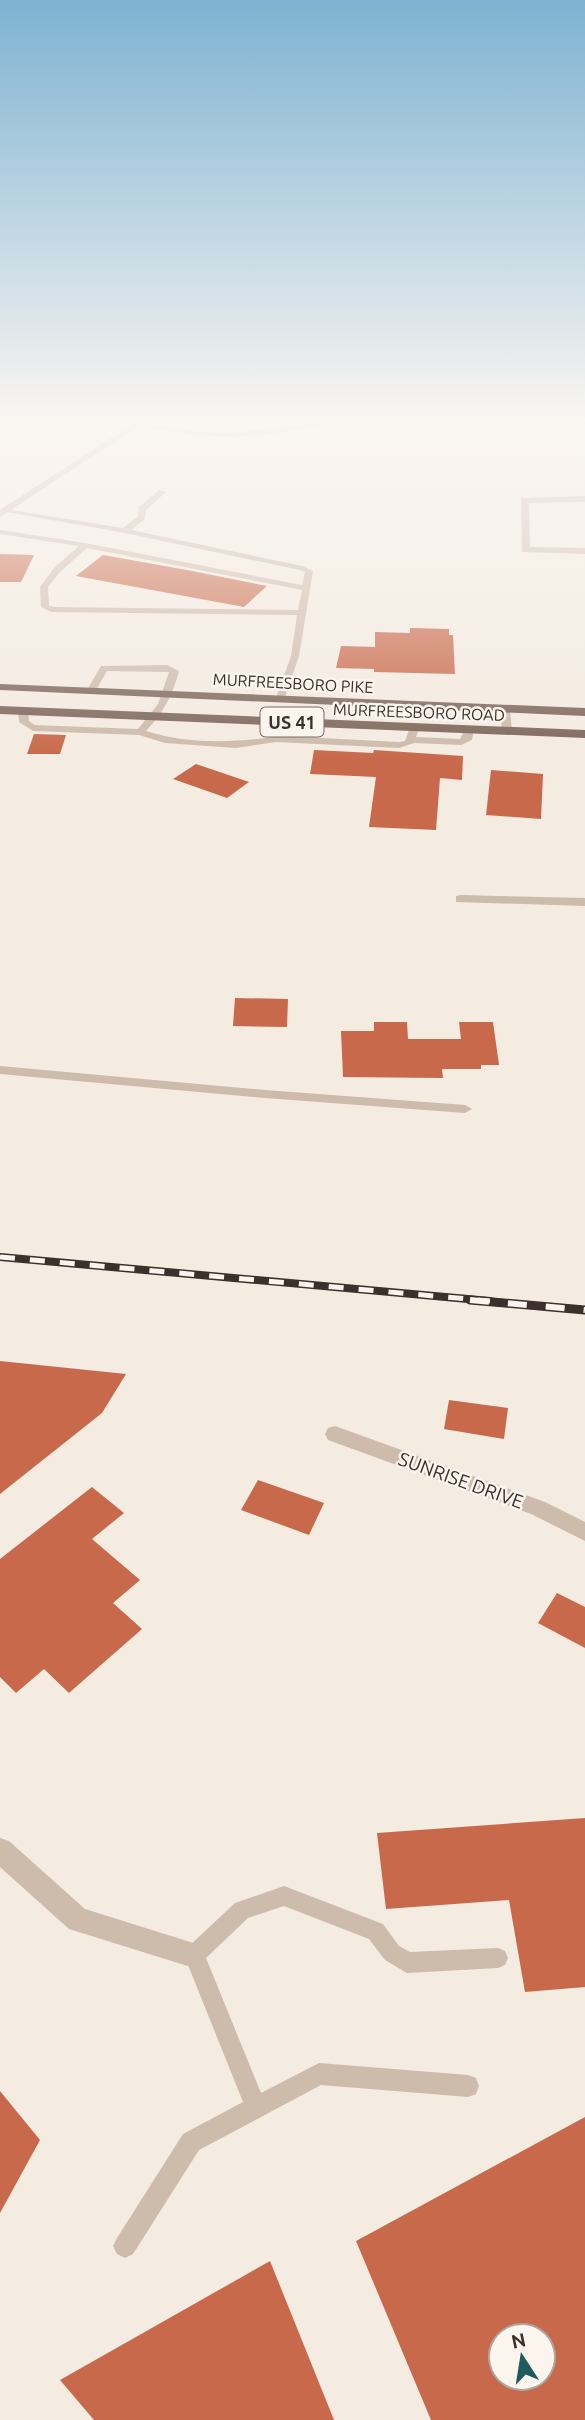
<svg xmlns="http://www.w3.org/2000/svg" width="585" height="2420" font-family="Ubuntu,sans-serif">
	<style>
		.building { fill: #c8694b; fill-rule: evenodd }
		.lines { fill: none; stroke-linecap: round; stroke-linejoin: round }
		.lane { fill: #cdbbac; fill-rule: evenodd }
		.street { fill: #cdbbac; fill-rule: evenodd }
		.primary { fill: #7d675c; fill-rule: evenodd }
		.rail-far1-casing { stroke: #3b302b; stroke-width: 8 }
		.rail-casing { stroke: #3b302b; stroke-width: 9 }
		.rail-far1 { stroke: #fbf5ee; stroke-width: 5; stroke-dasharray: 15; stroke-linecap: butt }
		.rail { stroke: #fbf5ee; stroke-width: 6; stroke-dasharray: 19; stroke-linecap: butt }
		.labels { text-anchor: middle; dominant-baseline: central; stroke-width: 5; stroke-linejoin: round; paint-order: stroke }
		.far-street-label { font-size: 16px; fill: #3b302b; stroke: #fbf5ee }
		.shield { fill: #fbf5ee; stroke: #756b66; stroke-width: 2 }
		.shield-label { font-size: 18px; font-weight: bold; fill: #3b302b }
		.street-label { font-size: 19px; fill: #3b302b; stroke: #fbf5ee }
	</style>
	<rect width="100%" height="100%" fill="#f4ebe1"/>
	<!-- building -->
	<g class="building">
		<path d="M0,554l34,1 -13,27h-21z"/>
		<path d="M103,555l84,15 80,16 -23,21 -168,-31z"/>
		<path d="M410,628l39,1v6h4l2,39 -81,-2v-3l-38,-1 5,-22 34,1v-15l35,1z"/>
		<path d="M34,734l32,1 -6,19h-33z"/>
		<path d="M314,750l59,3 1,-3 89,6 -1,24 -22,-2 -4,52 -67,-3 7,-50 -66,-3z"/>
		<path d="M196,764l53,18 -22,16 -54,-19z"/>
		<path d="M491,770l52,4 -2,45 -55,-4z"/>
		<path d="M235,998l53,1 -1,28 -54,-1z"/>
		<path d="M374,1022h33l1,17h53l-2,-17h34l6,43h-18v4h-39l1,9 -100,-1 -2,-46h33z"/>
		<path d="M0,1361l126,13 -24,39 -102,81z"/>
		<path d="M449,1400l59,8 -4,31 -60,-10z"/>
		<path d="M258,1480l66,23 -15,32 -68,-25z"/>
		<path d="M92,1487l32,26 -32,26 48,41 -27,23 29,26 -73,64 -25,-24 -28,24 -16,-16v-118z"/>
		<path d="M557,1593l28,14v41l-47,-25z"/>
		<path d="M585,1818v169l-60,5 -16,-92 -123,9 -9,-76z"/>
		<path d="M0,2091l40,49 -40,73z"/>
		<path d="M585,2117v303h-154l-75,-179zM501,2336h42v42h-42z"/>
		<path d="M270,2261l64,159h-240l-34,-40z"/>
	</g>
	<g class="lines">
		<!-- lane -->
		<g class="lane">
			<path d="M333,421h22l-90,14 -35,2 -37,-2 -59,-10 3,-2 66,9 27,1z"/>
			<path d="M493,421h6v3l-5,1z"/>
			<path d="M579,421h6v4z"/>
			<path d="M159,490l7,2 -20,18 -1,9 -14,11 171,36 11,5 -14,85 -15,44 -8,-2 15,-42 6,-41 -246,-3 -10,-5 -1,-20 14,-19 25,-22 -79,-12v-4l85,13 217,42 3,-13 -5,-2 -175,-37 -124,-22 4,-2 118,19 15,-12 1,-9zM87,548l215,42 -4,20 -243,-3 -6,-1 -1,-19 12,-15z"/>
			<path d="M167,665l12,6c-6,24 -16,42 -33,60 41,13 85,12 127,6l14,-17 3,-1 5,3 -12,14 116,6 6,-1 5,-14 5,-3 5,3 -4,10 44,2 6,-11 3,-1 5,3 -2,10 -11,5 -47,-2 -15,5 -123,-6 -40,6 -71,-5 -26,-8 -106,-4 -14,-9 -1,-11 5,-3 5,3 1,10 6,4 103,4 20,-25 11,-32 -62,-1 -12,21 -8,-2 14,-24z"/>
			<path d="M505,706l5,3 2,22 -5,3 -5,-3 -2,-22z"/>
			<path d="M0,1066l265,24 200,15 7,4 -7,4 -200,-15 -265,-24z"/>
			<path d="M284,1886l99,38 16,22 11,6 88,-4 7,3 3,7 -3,7 -7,3 -91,5 -22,-13 -16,-21 -85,-33 -36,12 -42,40 55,135 58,-30 149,12 8,3 3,8 -3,8 -8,3 -147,-12 -122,65 -66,104 -8,4 -8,-4 -4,-8 4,-8 66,-104 60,-32 -59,-147 3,-7 48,-45z"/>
		</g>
		<!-- street -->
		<g class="street">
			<path d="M137,421h10l-147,96v-7z"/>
			<path d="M585,496v6l-56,1 1,44 55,1v6l-63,-2 -1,-54z"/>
			<path d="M461,895l124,3v8l-129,-4v-6z"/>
			<path d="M335,1426l210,76 40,20v19l-54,-27 -203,-74 -3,-6 3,-6z"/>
			<path d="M0,1838l9,3 76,68 118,37 4,9 -4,9 -9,4 -125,-39 -69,-62z"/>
		</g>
		<!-- primary -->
		<g class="primary">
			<path d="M0,684l585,24v8l-585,-26z"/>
			<path d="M0,706l585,24v8l-585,-24z"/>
		</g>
		<defs>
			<path id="rail-far1" d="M0,1257l490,44"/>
			<path id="rail" d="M470,1300l115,10"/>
		</defs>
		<!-- rail-far1 casing -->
		<use href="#rail-far1" class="rail-far1-casing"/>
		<!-- rail casing -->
		<use href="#rail" class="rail-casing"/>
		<!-- rail-far1 -->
		<use href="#rail-far1" class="rail-far1"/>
		<!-- rail -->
		<use href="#rail" class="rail"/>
	</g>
	<!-- sky -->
	<linearGradient id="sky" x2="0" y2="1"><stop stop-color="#7eb2d2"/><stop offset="0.55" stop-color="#faf6f2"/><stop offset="1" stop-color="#faf6f2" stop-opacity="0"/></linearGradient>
	<rect width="585" height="760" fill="url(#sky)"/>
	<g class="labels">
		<!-- far-street labels -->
		<g class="far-street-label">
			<text transform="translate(293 683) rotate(3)">MURFREESBORO PIKE</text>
			<text transform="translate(419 712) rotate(2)">MURFREESBORO ROAD</text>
		</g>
		<!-- shield labels -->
		<rect class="shield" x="260.5" y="707.5" width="63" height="29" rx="5"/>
		<g class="shield-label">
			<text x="292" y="722">US 41</text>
		</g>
		<!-- street labels -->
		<g class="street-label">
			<text transform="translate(461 1480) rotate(20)">SUNRISE DRIVE</text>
		</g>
	</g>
	<!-- north arrow -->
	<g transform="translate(522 2357) rotate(348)"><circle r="33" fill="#fbf5ee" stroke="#aea6a0" stroke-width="2"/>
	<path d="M0-5L12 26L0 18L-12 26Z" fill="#1f5a5e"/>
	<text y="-10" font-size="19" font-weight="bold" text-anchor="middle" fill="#3b302b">N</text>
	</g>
</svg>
